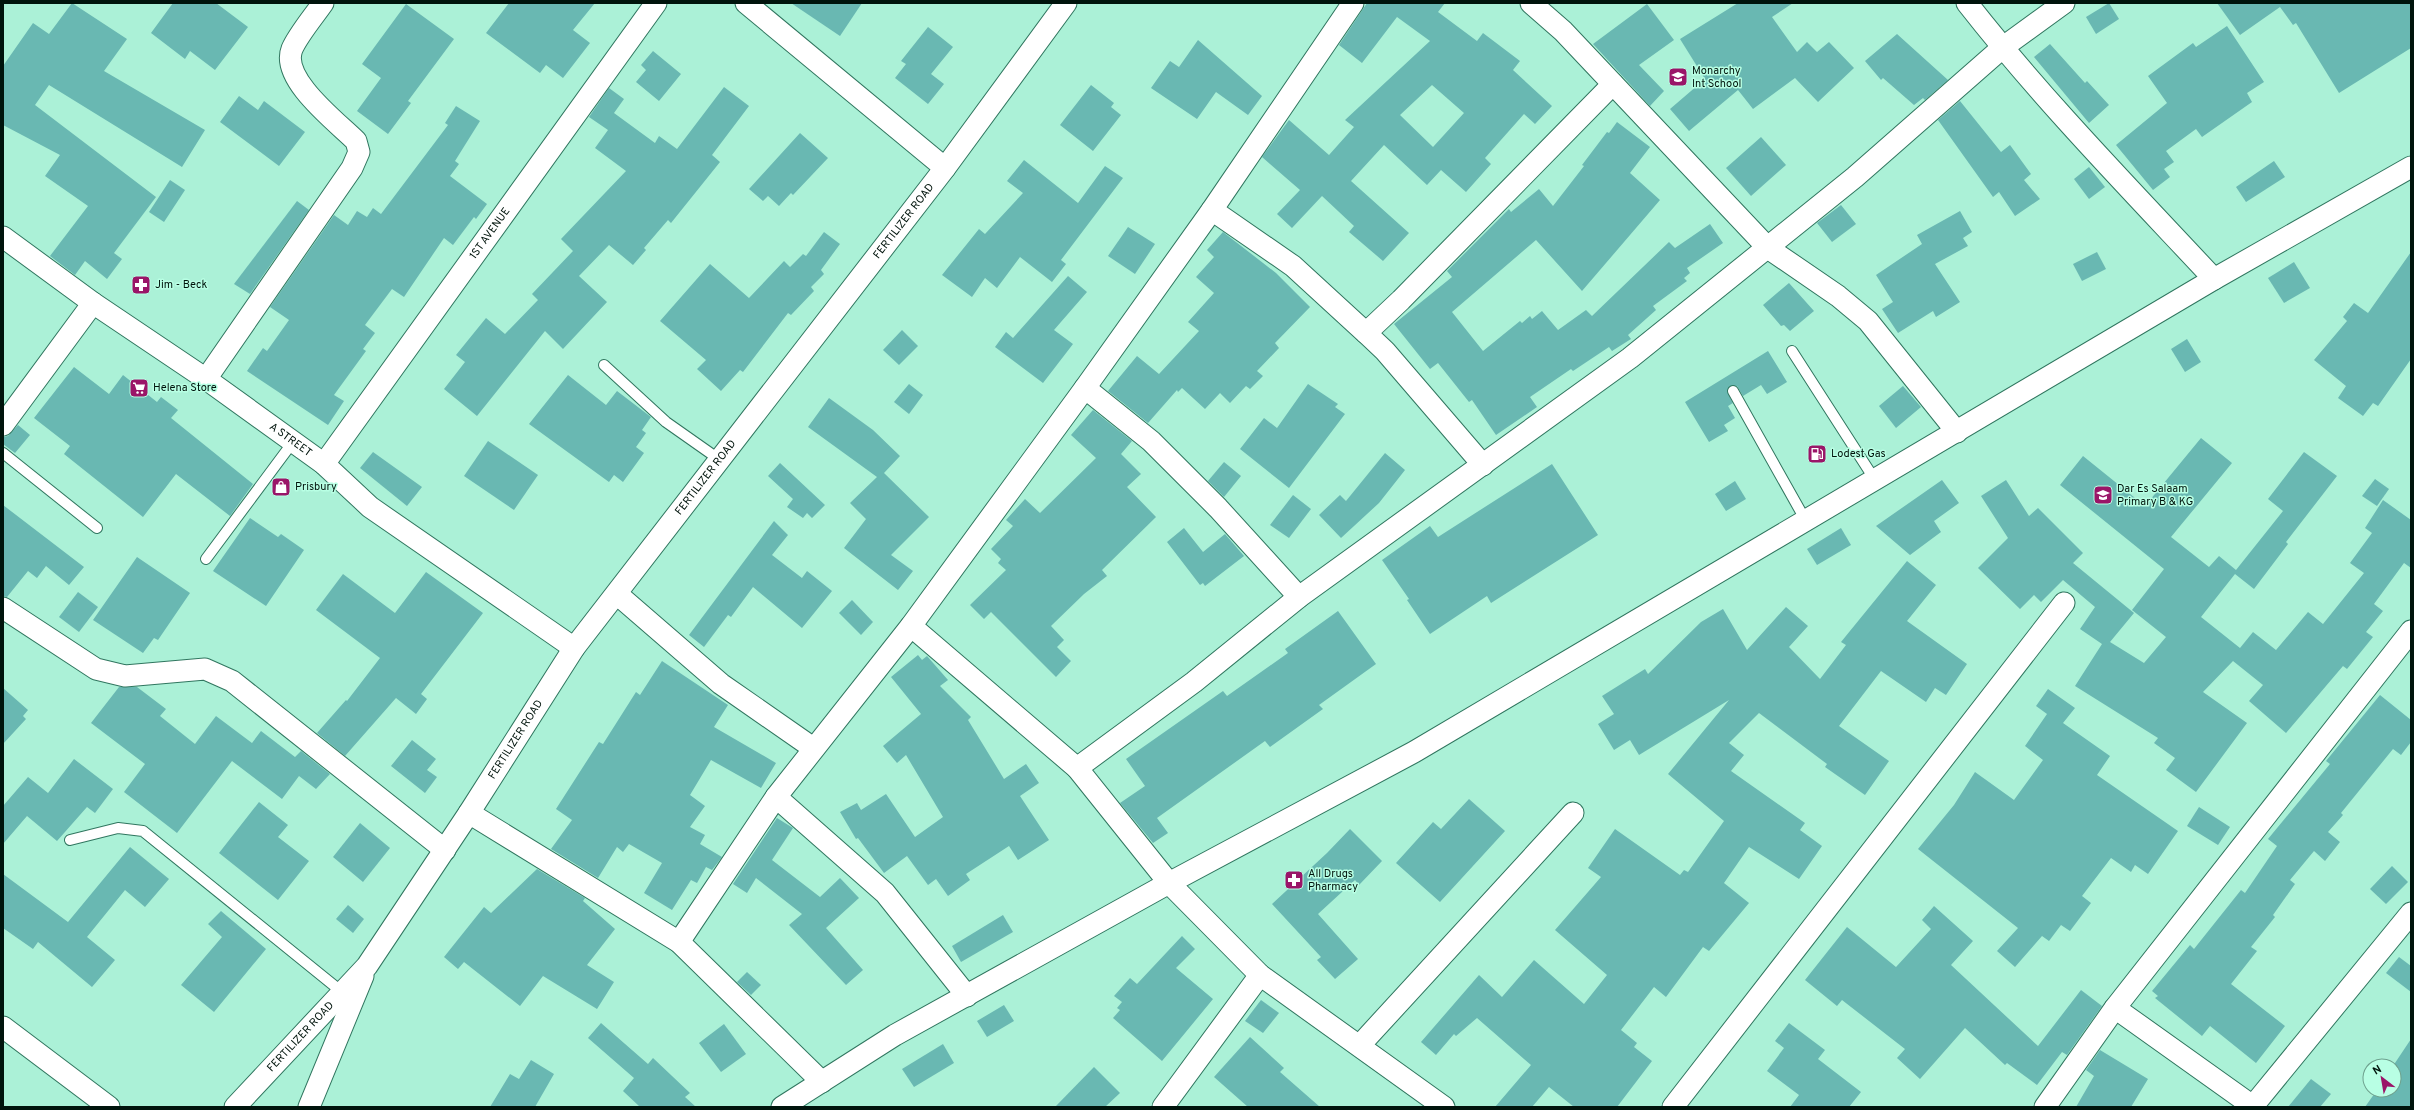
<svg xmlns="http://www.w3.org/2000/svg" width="2414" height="1110" font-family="Overpass,sans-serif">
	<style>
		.building { fill: #69b8b2; fill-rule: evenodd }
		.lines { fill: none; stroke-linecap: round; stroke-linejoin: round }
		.service-casing { stroke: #30765f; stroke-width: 12 }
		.minor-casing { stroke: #30765f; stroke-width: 23 }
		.service { stroke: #fff; stroke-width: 10 }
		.minor { stroke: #fff; stroke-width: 21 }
		.labels { text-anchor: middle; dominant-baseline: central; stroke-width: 3; stroke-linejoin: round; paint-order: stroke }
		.poi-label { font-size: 11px; fill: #00140c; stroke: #b8ffe4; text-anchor: start }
		.street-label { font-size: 11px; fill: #00140c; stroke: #b8ffe4 }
	</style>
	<rect width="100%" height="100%" fill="#abf1d7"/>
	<!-- building -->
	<g class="building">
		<path d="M72,3l55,36 -23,32 101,59 -23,37 -133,-82 -14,20 121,92 -42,56 8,6 -15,20 -22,-18 -10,14 -25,-19 38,-50 -43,-30 15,-21 -57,-30v-59l30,-43 16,11z"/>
		<path d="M173,3h43l32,24 -33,43 -25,-19 -5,8 -34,-26z"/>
		<path d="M509,3h86l-22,27 17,13 -27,35 -17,-13 -6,8 -54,-40z"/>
		<path d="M791,3h71l-22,33z"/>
		<path d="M1367,3h78l-7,9 39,29 6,-8 37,28 -7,9 39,36 -17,18 -11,-10 -39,44 6,6 -25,28 -25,-22 -14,15 -43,-40 -33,36 58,52 -26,28 -34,-29 5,-6 -32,-30 -30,32 -15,-14 23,-24 -38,-33 27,-37 40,35 25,-28 -9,-7 85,-79 -33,-24 -35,46 -23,-18zM1432,85l32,28 -31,34 -33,-32z"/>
		<path d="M1738,3h55l-21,14 25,35 10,-10 10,10 12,-10 25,26 -36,34 -23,-24 -42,31 -15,-19 -49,41 -19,-22 35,-30 -25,-40z"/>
		<path d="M2109,3l10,16 -23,15 -10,-17z"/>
		<path d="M2217,3h194v45l-72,45 -43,-70 -3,2 -13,-18 -40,28z"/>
		<path d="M406,4l48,35 -46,62 3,2 -23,31 -31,-23 24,-33 -19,-14z"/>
		<path d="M1647,4l27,36 -35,25 25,26 -14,15 -57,-62z"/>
		<path d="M2227,26l37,56 -17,11 5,9 -50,35 -6,-8 -30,22 8,11 -10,7 6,8 -17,13 -37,-45 51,-42 -19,-27 45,-33 3,4z"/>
		<path d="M928,27l25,20 -22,27 13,10 -16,20 -33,-26 11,-14 -5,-3z"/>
		<path d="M1897,34l51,46 -23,20 -2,-2 -9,7 -31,-27 -2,2 -16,-19z"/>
		<path d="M1198,40l64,56 -14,19 -32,-23 -19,27 -46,-31 19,-27 9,6z"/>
		<path d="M2050,44l35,39 2,-2 22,24 -20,18 -55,-66z"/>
		<path d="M653,51l28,23 -22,27 -23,-19 10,-12 -5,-5z"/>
		<path d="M1091,85l23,18 -3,4 10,8 -28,36 -33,-26z"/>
		<path d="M724,87l25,19 -37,49 8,7 -49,61 -3,-3 -24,28 2,2 -13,15 -24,-20 -30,31 28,26 -44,47 -18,-18 -68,85 -33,-27 21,-27 -9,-7 30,-37 19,16 33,-34 -6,-6 41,-43 -12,-12 65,-68 -31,-23 13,-18 -19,-13 20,-29 15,11 -10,14 41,30 4,-7 18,13z"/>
		<path d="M239,96l19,14 6,-9 41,31 -26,34 -59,-44z"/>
		<path d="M1960,101l41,51 9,-7 21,29 -7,6 16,19 -25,17 -16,-24 -6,5 -55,-77z"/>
		<path d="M456,106l24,15 -25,40 4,3 -9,12 37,28 -11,15 -2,-2 -21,28 -9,-7 -40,59 -12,-8 -27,36 10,8 -12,16 3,2 -32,44 10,6 -16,24 -81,-54 16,-23 4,3 22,-31 -19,-13 64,-92 14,10 9,-14 10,6 6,-9 8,6 67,-89 -3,-2z"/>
		<path d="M1617,122l33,25 -20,26 30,27 -78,91 -46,-51 -84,72 31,39 37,-30 2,2 8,-7 2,3 10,-8 16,19 28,-20 6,6 77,-74 6,6 35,-24 13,19 -36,25 3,5 -6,5 3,3 -34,25 3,4 -28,25 3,4 -19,12 -3,-4 -36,24 -2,-2 -41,28 7,10 -41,28 -24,-35 -3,2 -31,-39 -8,6 -36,-45 58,-47 -5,-6 62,-62 2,3 28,-23 14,17 31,-40 -2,-1 25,-33 2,1z"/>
		<path d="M800,133l28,25 -35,37 -2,-2 -12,13 -11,-10 -5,5 -14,-12z"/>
		<path d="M1761,137l25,28 -35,31 -25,-28z"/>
		<path d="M1024,160l54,43 27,-37 18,12 -62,82 5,4 -14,18 -32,-25 -23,31 -12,-10 -13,19 -30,-22 37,-46 6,5 38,-41 -16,-12z"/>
		<path d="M2274,161l11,16 -39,25 -10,-15z"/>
		<path d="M2089,167l16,20 -16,12 -15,-20z"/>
		<path d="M170,180l15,10 -21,32 -15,-10z"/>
		<path d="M297,201l12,9 -59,84 -16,-10z"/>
		<path d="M1841,205l15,19 -24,18 -15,-19z"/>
		<path d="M1960,211l12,21 -9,6 5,8 -33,18 25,38 -24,15 -3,-6 -35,22 -16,-24 11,-7 -17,-27 46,-31 -5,-9z"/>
		<path d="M1128,227l27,17 -20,30 -27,-18z"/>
		<path d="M824,232l16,12 -19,26 3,4 -13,13 3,4 -23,24 -3,-2 -45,59 -3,-2 -19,21 -24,-22 9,-9 -46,-39 50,-57 39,34 35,-37 6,6 13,-13 3,2z"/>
		<path d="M1223,232l53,41 34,34 -35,36 4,5 -22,23 6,5 -13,13 -4,-3 -16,17 -10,-10 -15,16 -23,-21 -4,4 -1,-2 -29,33 -40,-32 29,-35 22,18 40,-43 -11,-9 26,-29 -18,-16 18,-20 -7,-7z"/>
		<path d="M2097,252l9,17 -24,12 -9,-17z"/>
		<path d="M2411,252v107l-33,47 -5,-3 -10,13 -25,-18 8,-12 -32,-26 33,-39 -4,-4 11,-14 14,10z"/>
		<path d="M2294,262l16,26 -26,15 -16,-25z"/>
		<path d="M1068,276l19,16 -33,38 19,14 -30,39 -48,-36 11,-15 7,6z"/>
		<path d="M1789,283l25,28 -24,20 -6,-6 -3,1 -18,-21z"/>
		<path d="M902,330l16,16 -19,19 -16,-15z"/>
		<path d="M2187,339l14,23 -16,10 -14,-23z"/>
		<path d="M1768,351l19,31 -20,12 -6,-9 -18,11 -6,-10h-7l-3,5 6,12 -5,3 7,12 -11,7 4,6 -19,11 -24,-40z"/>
		<path d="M74,367l35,27 14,-19 34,27 4,-5 17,13 -7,8 82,66 -23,32 -54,-42 -33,43 -79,-63 6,-8 -36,-28z"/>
		<path d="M568,375l38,30 11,-14 34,26 -9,13 4,3 -10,14 8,6 -21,29 -9,-7 -5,7 -80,-58z"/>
		<path d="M909,384l14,11 -14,19 -15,-12z"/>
		<path d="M1308,384l30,20 -3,3 10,7 -56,74 -49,-39 24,-31 13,10z"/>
		<path d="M1903,386l18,21 -25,21 -17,-22z"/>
		<path d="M829,398l44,32 27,26 -16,17 45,44 -38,38 22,16 -15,19 -54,-42 22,-29 -16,-16 27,-26 -69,-50z"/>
		<path d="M1093,410l39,31 -11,13 20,20 -14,13 29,30 -54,53 5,6 -23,18 -33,32 13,14 -7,7 14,14 -15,16 -65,-65 -7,7 -14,-14 36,-35 -8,-7 3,-4 -10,-10 22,-23 -7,-6 19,-21 15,14 56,-55 -25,-23z"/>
		<path d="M18,425l12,10 -15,18 -12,-9v-7l5,-1z"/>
		<path d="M2201,438l31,25 -61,74 38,30 10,-11 17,14 47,-59 -15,-12 36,-47 33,24 -51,66 2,2 -34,45 -19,-15 -34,43 39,31 13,-16 23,18 32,-38 15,12 41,-51 -14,-10 22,-30 -7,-5 18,-28 28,20v48l-7,-5 -30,41 9,7 -17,21 7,5 -26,32 -4,-3 -57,67 -37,-32 14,-16 -30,-24 -30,31 44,31 -51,69 -30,-22 9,-12 -21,-15 4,-5 -83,-52 27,-42 -22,-15 15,-22 -32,-27 -22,22 -7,-7 -14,14 -42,-41 30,-30 -27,-42 25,-16 23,36 9,-8 45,45 -10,10 61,50 -24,29 34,21 22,-26 -34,-27 32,-41 -104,-84 23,-29 62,50z"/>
		<path d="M488,441l50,34 -24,35 -50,-34z"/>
		<path d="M373,452l49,35 -15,19 -47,-38z"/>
		<path d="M1385,453l20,17 -26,33 -38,35 -22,-23 21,-20 6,6z"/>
		<path d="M1224,462l17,14 -17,21 -16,-16z"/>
		<path d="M780,463l45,42 -13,13 -5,-5 -4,5 -16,-11 6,-8 -25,-23z"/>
		<path d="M1552,464l46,71 -107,68 -4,-7 -57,38 -23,-34 2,-1 -27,-39 48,-34 8,11z"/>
		<path d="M2375,479l14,10 -12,17 -15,-10z"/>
		<path d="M1942,480l17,23 -25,18 7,11 -31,23 -34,-29z"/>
		<path d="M1735,481l11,18 -20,12 -11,-17z"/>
		<path d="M1293,495l18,14 -22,29 -19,-13z"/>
		<path d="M3,505l81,62 -15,18 -23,-19 -9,12 -9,-7 -21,26 -4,-1z"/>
		<path d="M250,518l28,19 3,-3 23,16 -38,56 -53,-35z"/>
		<path d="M774,521l14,14 -16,20 30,23 5,-7 25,20 -30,37 -49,-41 -22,30 -3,-2 -24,32 -15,-12z"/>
		<path d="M1184,528l19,24 22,-18 19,22 -39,30 -2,-3 -3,2 -33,-43z"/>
		<path d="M1841,528l10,17 -34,20 -10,-16z"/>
		<path d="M137,557l53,36 -32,47 -4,-2 -11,15 -50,-33z"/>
		<path d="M1907,561l29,24 -29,36 60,43 -21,31 -11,-7 -9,14 -45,-31 -42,55 50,35 -24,34 -40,-28 2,-3 -68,-51 -30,30 15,12 -13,16 74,52 -5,7 22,16 -23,33 -50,-32 -25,36 25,20 -40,48 -6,-4 -37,50 -12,-10 -33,43 16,13 -3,4 18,14 -35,46h-43l-25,-20 -17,20h-37l36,-42 -54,-47 -21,18 -2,-2 -18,21 -15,-13 58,-67 23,22 32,-37 50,44 23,-29 -52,-45 46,-53 -13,-9 27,-39 65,46 4,-5 4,2 36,-51 -56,-47 61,-74 -90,55 -9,-15 -16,10 -16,-26 16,-10 -12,-18 43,-27 3,5 53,-52 22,-13 24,41 39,-43 22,19 -19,21 31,32 26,-34 -5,-3z"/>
		<path d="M426,572l57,41 -62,81 6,5 -11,15 -20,-16 -51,58 -28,-23 29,-33 1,1 33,-43 -64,-48 27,-36 52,39z"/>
		<path d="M78,592l20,15 -19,25 -20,-15z"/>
		<path d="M852,600l21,22 -12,13 -22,-22z"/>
		<path d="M1338,611l38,53 -57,41 4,4 -53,38 -5,-6 -108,77 11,15 -15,10 -33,-40 25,-17 -19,-27 97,-68 4,5 61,-43 -3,-4z"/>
		<path d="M918,655l4,5 5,-4 21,24 -8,6 31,31 -3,3 36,59 22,-15 13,19 -19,13 29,44 -31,20 -9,-14 -43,28 4,6 -22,16 -12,-17 -8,6 -21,-29 -23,17 -26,-35 -2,1 -16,-27 17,-9 4,7 25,-16 29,43 28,-20 -37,-62 -9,8 -14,-17 38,-32 -30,-37z"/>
		<path d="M662,661l66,44 -14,22 62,36 -15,25 -50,-28 -21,35 15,11 -15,21 15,8 -5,9 22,13 -10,13 -6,-3 -9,16 -6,-3 -19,30 -28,-17 18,-30 -33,-19 -6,8 -6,-5 -19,31 -47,-29 21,-29 -16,-11 43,-67 4,2 33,-52 4,3z"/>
		<path d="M119,687h18l29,22 -6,7 35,28 21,-28 36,27 9,-12 34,26 6,-6 29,23 -14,15 -17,-13 -17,23 -50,-38 -55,72 -53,-41 21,-28 -54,-41z"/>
		<path d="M3,688l25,22 -5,6 3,3 -23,25z"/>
		<path d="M2048,689l27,19 -12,15 47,33 -13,19 81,56 -30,43 -13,-9 -4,7 -20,-14 -29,38 9,7 -21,28 -9,-6 -12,16 -7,-5 -27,31 -18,-16 21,-23 -100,-79 36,-44 21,-33 39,28 29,-40 -18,-14 22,-32 -11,-8z"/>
		<path d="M2380,695l31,25v22l-10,13 -8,-6 -52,64 2,2 -15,17 12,10 -15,19 -11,-10 -24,29 5,4 -22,31 2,2 -24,30 6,4 -26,33 54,42 -29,37 -46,-37 -8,10 -47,-38 3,-2 -6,-5 38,-46 4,4 47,-59 4,3 32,-47 -9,-7 62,-75 -4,-3z"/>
		<path d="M412,740l24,19 -9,11 10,7 -12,16 -34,-27z"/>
		<path d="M74,759l39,30 -18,24 -8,-6 -30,34 -30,-25 -24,28v-38l25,-29 20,16z"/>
		<path d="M1469,799l36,32 -65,71 -44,-39 37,-41 8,7z"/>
		<path d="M259,802l29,23 -10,12 31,24 -31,39 -59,-47z"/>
		<path d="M2199,807l31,20 -12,18 -31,-19z"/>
		<path d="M777,818l16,10 -21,32 48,37 20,-19 19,20 -33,30 37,42 -17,15 -57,-60 13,-11 -46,-36 -9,15 -14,-9z"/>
		<path d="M360,823l30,25 -27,34 -30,-25z"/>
		<path d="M1350,829l32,32 -23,24 -4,-5 -37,34 40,45 -23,20 -18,-19 4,-3 -49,-53 55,-51z"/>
		<path d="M130,847l39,32 -24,28 -20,-17 -38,47 28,23 -23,27 -54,-45 -5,7 -30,-21v-54l65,48z"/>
		<path d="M2392,866l16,16 -22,22 -16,-15z"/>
		<path d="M537,869l48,29 -2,3 32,28 -28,36 27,17 -17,27 -54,-33 -23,30 -56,-44 -6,7 -14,-12 40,-50 7,6z"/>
		<path d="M348,905l16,14 -11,14 -17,-14z"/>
		<path d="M1934,906l39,35 -22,24 87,81 43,-56 21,16 -35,49 -5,-3 -25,33 -30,-22 -2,2 -40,-37 -45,51 -23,-21 8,-9 -63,-49 -5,6 -32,-26 42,-53 49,40 35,-38 -9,-9z"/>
		<path d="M221,911l45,38 -52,63 -33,-27 41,-48 -14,-13z"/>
		<path d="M1003,915l10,17 -52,30 -9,-16z"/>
		<path d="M1182,936l13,13 -19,19 37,31 -51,62 -49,-43 7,-8 -3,-2 5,-6 -8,-6 16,-18 7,6z"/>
		<path d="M2399,957l12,9v26l-25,-19z"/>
		<path d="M747,972l14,13 -10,10 -14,-13z"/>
		<path d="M1261,1000l18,13 -16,20 -18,-12z"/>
		<path d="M1004,1005l10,16 -27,16 -10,-16z"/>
		<path d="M601,1023l47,41 5,-6 37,35 -5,4 11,10h-56l-17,-16 11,-13 -46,-40z"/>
		<path d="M1789,1023l36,27 -7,9 43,33 -12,15h-59l9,-12 -32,-24 17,-23 -9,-7z"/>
		<path d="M724,1024l22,30 -25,18 -22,-29z"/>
		<path d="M1250,1037l34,31 -4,4 40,35h-72l-34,-30z"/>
		<path d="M2411,1039v68h-46l12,-17h17l-1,-24z"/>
		<path d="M943,1044l11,19 -40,24 -12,-18z"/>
		<path d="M2100,1050l48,29 -17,28h-55l18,-31 -8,-6z"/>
		<path d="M531,1060l23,14 -19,33h-45l20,-33 9,5z"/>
		<path d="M1094,1067l26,26 -15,14h-50z"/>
		<path d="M2311,1079l20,15 -11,13h-32z"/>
	</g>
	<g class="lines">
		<defs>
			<g id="service">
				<path d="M1792,351l83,129"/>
				<path d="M604,365l62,57 54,38"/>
				<path d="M1733,391l73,130"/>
				<path d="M3,453l94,75"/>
				<path d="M206,559l87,-117"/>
				<path d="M70,840l48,-12 25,3 199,161"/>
			</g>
			<g id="minor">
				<path d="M746,3l199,165"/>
				<path d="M1531,3l32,28 205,217 70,48 30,25 89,111"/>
				<path d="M1967,3c76,97 163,186 247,276"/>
				<path d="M1212,210l81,56 73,67"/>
				<path id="s1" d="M3,237l90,66 113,76 118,85 46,43 204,141"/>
				<path d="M206,379l146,-211 7,-16 -3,-11c-19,-19 -76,-62 -64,-92 6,-14 22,-33 31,-46"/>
				<path d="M1085,388l66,53 67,67 81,89"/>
				<path d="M3,425l90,-122"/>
				<path id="s2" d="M324,464l332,-461"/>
				<path d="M1483,465l-98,-114 -19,-18 35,-33 212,-216"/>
				<path d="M617,594l104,90 92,64"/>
				<path d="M3,608l93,61 29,7 80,-7 27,12 213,169"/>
				<path d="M911,626l166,142"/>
				<path d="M776,797l109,96 82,103"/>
				<path d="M469,813l210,129 143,140"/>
				<path d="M679,942l97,-145 135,-171 174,-238 127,-178 141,-207"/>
				<path d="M2115,1008l139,99"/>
				<path d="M3,1027l106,80"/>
				<path d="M1360,1045l213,-232"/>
				<path d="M2253,1106l158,-193"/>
				<path id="s3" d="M235,1107l132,-141 102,-153 105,-165 371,-480 121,-165"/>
				<path d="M309,1107l54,-131"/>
				<path d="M782,1107l113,-72 274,-152 245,-131 800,-473 197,-112"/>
				<path d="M1163,1107l97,-132"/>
				<path d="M1444,1107l-184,-132 -91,-92 -92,-115 117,-86 105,-85 331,-239 225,-181 147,-129 62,-45"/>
				<path d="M1673,1107l391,-504"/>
				<path d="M2045,1107l70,-99 296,-377"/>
			</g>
		</defs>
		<!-- service casing -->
		<use href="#service" class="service-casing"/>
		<!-- minor casing -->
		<use href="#minor" class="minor-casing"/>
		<!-- service -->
		<use href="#service" class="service"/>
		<!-- minor -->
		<use href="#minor" class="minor"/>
	</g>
	<!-- icons -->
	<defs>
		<symbol id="school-square" viewBox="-11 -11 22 22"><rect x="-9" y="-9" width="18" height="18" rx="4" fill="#9a1568" stroke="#b8ffe4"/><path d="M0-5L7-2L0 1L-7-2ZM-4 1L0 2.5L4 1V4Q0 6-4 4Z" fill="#fff"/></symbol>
		<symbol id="pharmacy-square" viewBox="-11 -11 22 22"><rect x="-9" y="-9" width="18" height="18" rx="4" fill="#9a1568" stroke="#b8ffe4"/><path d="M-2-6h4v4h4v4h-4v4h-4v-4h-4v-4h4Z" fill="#fff"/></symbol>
		<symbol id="supermarket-square" viewBox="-11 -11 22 22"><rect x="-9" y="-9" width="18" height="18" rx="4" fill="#9a1568" stroke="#b8ffe4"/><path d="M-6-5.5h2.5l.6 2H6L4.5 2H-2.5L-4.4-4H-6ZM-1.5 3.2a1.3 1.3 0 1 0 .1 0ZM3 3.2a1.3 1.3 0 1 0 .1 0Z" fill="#fff"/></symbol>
		<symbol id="fuel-square" viewBox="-11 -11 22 22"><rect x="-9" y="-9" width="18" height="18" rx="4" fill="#9a1568" stroke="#b8ffe4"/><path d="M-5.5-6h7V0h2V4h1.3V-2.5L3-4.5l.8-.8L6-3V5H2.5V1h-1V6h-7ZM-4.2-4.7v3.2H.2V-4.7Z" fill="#fff"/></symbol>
		<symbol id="shop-square" viewBox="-11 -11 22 22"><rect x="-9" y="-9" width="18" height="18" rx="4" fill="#9a1568" stroke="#b8ffe4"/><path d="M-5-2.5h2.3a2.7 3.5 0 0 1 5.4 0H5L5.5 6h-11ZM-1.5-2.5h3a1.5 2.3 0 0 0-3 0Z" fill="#fff"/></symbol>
	</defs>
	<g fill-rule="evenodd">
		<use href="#school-square" x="1667" y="66" width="22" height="22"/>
		<use href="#pharmacy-square" x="130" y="274" width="22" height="22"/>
		<use href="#supermarket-square" x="128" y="377" width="22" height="22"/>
		<use href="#fuel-square" x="1806" y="443" width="22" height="22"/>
		<use href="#shop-square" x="270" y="476" width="22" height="22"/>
		<use href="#school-square" x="2092" y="484" width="22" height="22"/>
		<use href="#pharmacy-square" x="1283" y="869" width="22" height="22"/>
	</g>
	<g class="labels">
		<!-- poi labels -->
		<g class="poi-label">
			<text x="1692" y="71">Monarchy<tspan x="1692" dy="13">Int School</tspan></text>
			<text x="155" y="285">Jim - Beck</text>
			<text x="153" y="388">Helena Store</text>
			<text x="1831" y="454">Lodest Gas</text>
			<text x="295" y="487">Prisbury</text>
			<text x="2117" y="489">Dar Es Salaam<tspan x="2117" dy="13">Primary B &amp; KG</tspan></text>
			<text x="1308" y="874">All Drugs<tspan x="1308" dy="13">Pharmacy</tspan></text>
		</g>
		<!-- street labels -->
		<g class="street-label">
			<text stroke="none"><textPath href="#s3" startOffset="1112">FERTILIZER ROAD</textPath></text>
			<text stroke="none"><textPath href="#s2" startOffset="284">1ST AVENUE</textPath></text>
			<text stroke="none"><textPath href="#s1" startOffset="352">A STREET</textPath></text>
			<text stroke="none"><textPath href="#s3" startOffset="788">FERTILIZER ROAD</textPath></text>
			<text stroke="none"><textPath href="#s3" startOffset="464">FERTILIZER ROAD</textPath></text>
			<text stroke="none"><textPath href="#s3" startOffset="96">FERTILIZER ROAD</textPath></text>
		</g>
	</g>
	<!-- border -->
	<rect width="2414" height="1110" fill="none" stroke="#00140c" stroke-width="8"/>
	<!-- north arrow -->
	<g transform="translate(2382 1078) rotate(329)"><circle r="19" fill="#b8ffe4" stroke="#6ea18e"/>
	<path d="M0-3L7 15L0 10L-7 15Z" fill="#9a1568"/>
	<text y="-6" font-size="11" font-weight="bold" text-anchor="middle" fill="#00140c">N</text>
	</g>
</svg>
